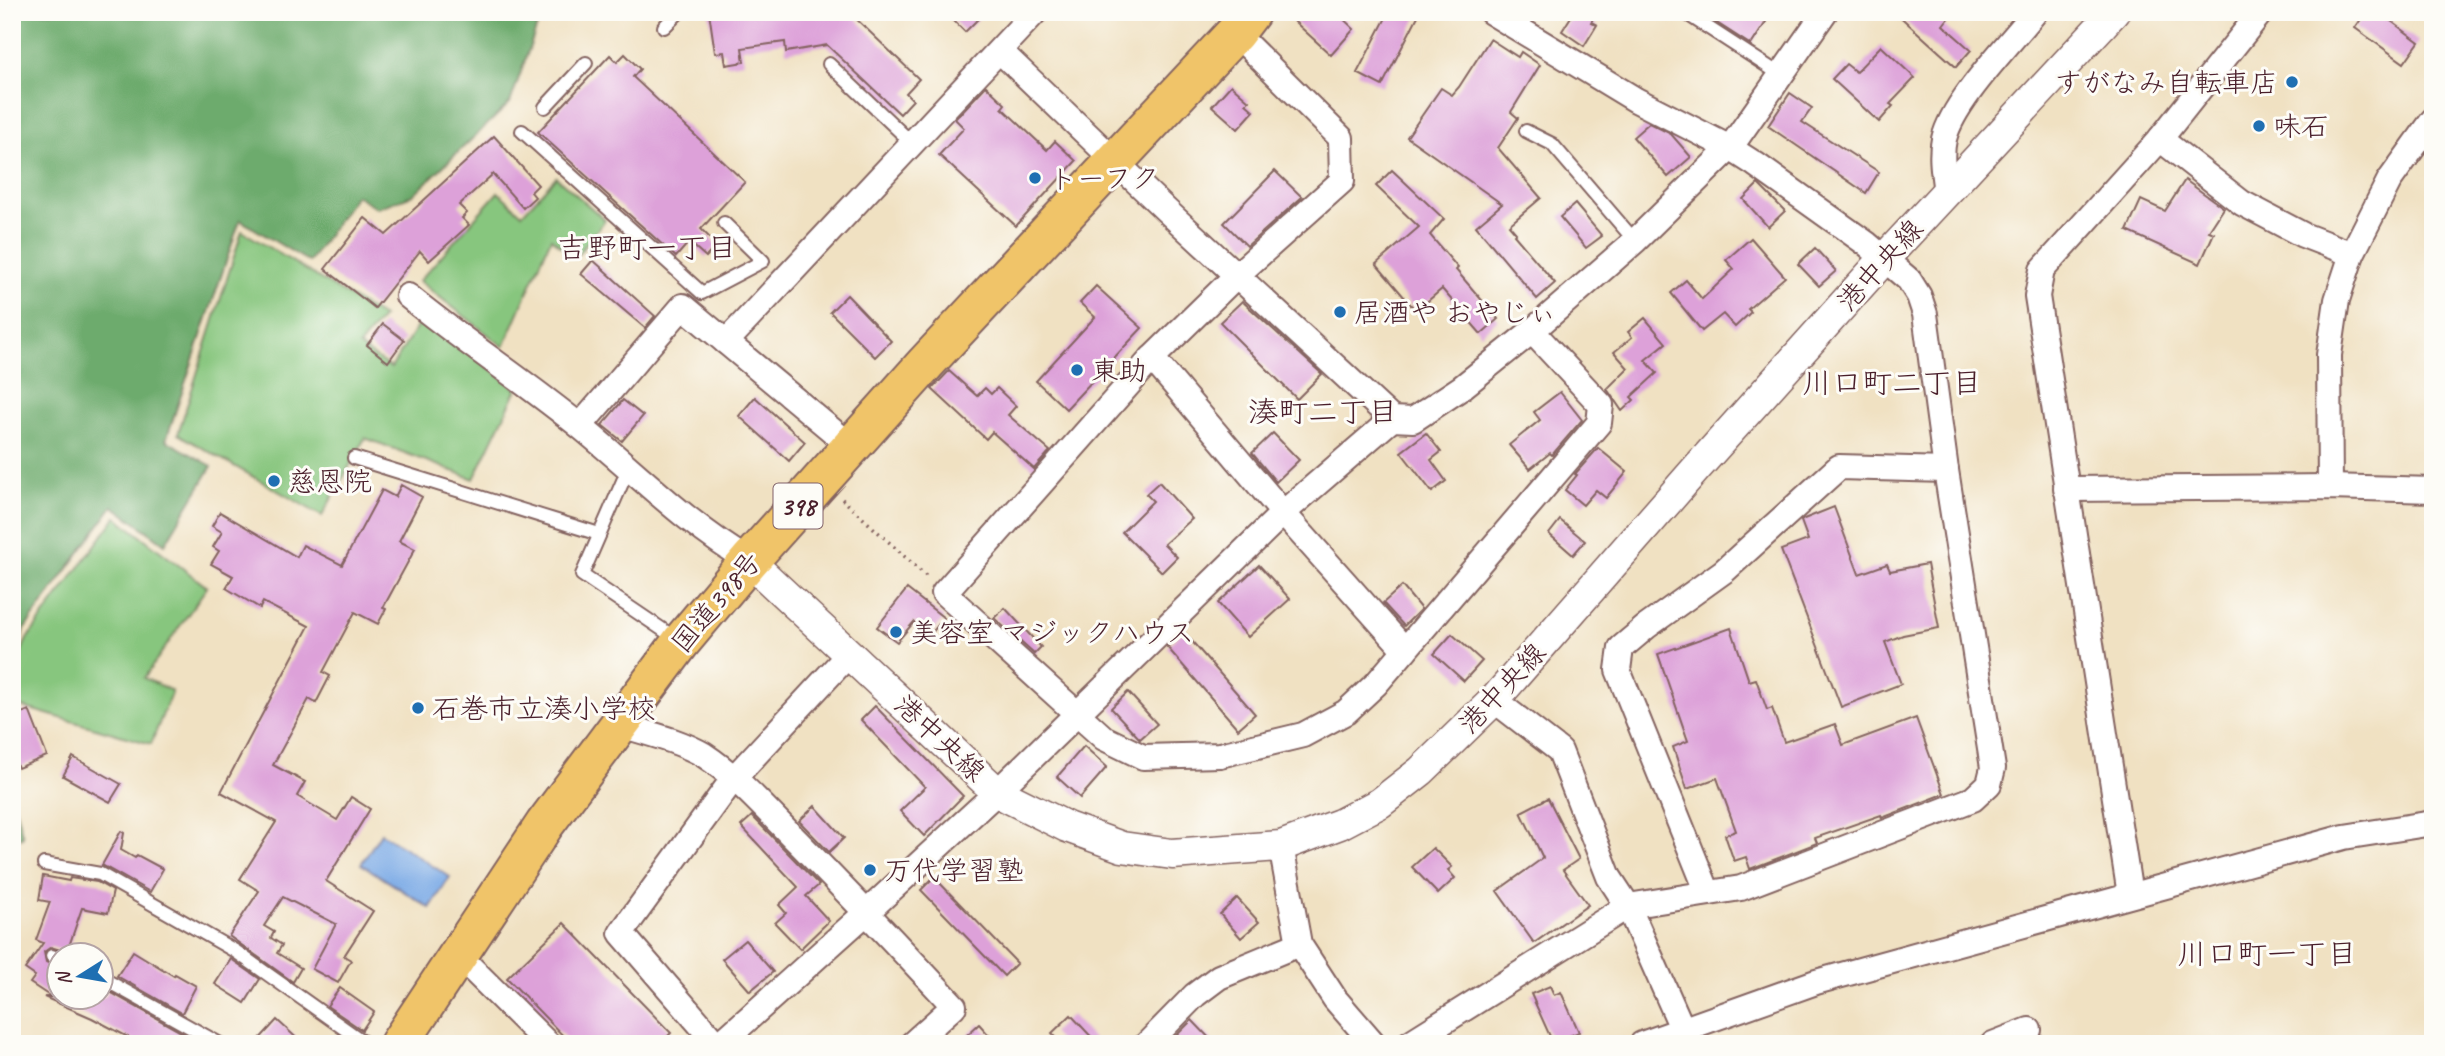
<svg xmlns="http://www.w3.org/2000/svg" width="2445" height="1056" font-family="Caveat,'Klee One',sans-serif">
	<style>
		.green { fill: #87c67e; stroke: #687254; stroke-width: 2 }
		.forest { fill: #6dab6d; stroke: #5c654c; stroke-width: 2 }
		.water { fill: #7dabe6; stroke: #646588; stroke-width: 2 }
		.building { fill: #dda1d9 }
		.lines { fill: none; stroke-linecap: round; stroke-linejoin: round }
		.service-casing { stroke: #846360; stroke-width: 16 }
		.minor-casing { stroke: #846360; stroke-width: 28 }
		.tertiary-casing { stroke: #846360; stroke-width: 33 }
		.trunk-casing { stroke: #846360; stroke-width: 42 }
		.path { stroke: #846360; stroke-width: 3.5; stroke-dasharray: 2 5; stroke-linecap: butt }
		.service { stroke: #fff; stroke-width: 12 }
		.minor { stroke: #fff; stroke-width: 24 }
		.tertiary { stroke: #fff; stroke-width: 30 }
		.trunk { stroke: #f0c469; stroke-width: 38 }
		.poi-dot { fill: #1f6fb2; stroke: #fdfcf7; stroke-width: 2.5 }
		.labels { text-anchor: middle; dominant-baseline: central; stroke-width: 6; stroke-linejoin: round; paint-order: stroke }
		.shield { fill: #fdfcf7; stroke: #806168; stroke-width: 2 }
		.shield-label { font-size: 26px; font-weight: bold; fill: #4a1f2b }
		.poi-label { font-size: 28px; fill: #4a1f2b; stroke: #fdfcf7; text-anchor: start }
		.street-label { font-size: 28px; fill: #4a1f2b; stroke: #fdfcf7 }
		.neighbourhood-label { font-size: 30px; fill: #4a1f2b; stroke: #fdfcf7 }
	</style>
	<rect width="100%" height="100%" fill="#fdfcf7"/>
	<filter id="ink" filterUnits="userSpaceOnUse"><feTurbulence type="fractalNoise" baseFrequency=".0143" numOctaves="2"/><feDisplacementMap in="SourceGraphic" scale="14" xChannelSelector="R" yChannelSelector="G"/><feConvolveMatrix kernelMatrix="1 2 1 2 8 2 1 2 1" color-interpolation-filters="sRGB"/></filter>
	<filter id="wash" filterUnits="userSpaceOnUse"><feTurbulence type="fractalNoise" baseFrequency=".00686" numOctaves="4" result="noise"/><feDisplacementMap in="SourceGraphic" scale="28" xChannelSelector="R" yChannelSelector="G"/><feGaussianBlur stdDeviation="1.57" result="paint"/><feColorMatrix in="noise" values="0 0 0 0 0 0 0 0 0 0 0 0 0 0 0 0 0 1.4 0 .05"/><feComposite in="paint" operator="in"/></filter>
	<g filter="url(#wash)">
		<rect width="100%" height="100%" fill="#f0e1c2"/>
		<!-- green -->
		<g class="green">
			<path d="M556,177l49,43 -30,38 -24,-20 -47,109 -85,-66 79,-89 24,22z"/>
			<path d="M242,231l141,86 -24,29 32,22 32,-51 94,72 -43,90 -109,-41 -43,78 -144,-82z"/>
			<path d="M116,517l91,70 -63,91 28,13 -21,53 -139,-40v-45h6l9,-20z"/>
		</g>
		<!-- forest -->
		<g class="forest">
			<path d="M12,12h530l-32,91 -97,92 -36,13 -21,-13 -47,67 -69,-42 -74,220 46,26 -47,78 -52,-38 -87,121 -9,21 -5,-1z"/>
			<path d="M12,796l11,41 -11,2z"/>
		</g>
		<!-- water -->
		<path class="water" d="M381,833l69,44 -20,31 -69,-44z"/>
		<g id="blocks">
			<!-- building -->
			<g class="building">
				<path d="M709,12h140l70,67 -13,14 7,7 -13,14 -73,-69 -41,7 -1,-10 -43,6 2,14 -18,3 -2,-13 -9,1z"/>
				<path d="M945,12h40l-20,20z"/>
				<path d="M1284,12h52l18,17 -23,26z"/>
				<path d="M1389,12h31l-38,74 -25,-13z"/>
				<path d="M1574,12h23l-6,10 6,3 -13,21 -22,-15z"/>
				<path d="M1700,12h51l15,10 -15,23z"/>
				<path d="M1895,12h58l-10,13 28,25 -15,17z"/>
				<path d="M2366,12h13l40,30 -15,21 -49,-35z"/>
				<path d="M1490,39l28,18 3,-5 19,13 -29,47 7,6 -20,30 43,50 -32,27 7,8 -2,2 41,48 -18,16 -61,-73 26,-22 -95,-67 34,-49 11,7 7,-8z"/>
				<path d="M1881,46l34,32 -25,26 3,2 -14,16 -47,-43 14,-15 10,8z"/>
				<path d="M625,54l15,15 -7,8 112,105 -44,47 16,16 -11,12 -17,-15 -13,15 -138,-125 72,-77 7,7z"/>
				<path d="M1231,85l18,16 -3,3 8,7 -16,18 -26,-23z"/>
				<path d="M986,86l19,18 -3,4 45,42 8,-9 21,20 -60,65 -77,-71 25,-27 -9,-9z"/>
				<path d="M1790,93l22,15 -10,14 77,50 -13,21 -98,-67z"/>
				<path d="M1649,123l22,11 20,23 -23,20 -35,-40z"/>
				<path d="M494,136l44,49 -7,7 4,5 -12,11 -30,-34 -34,31 8,8 -5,5 7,7 -40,36 -9,-10 -45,57 -50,-39 40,-51 21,17z"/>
				<path d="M1392,170l52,49 -14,16 28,33 -2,2 42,49 -17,15 -39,-45 -26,22 -40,-47 43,-37 -43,-41z"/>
				<path d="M1275,171l27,26 -55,49 -23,-23z"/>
				<path d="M2185,180l39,28 -15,23 5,2 -14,31 -73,-33 14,-31 24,11z"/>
				<path d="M1758,184l27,27 -17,16 -25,-28z"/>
				<path d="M1575,204l27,32 -16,12 -26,-31z"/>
				<path d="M1751,238l34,39 -37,32 3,3 -16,15 -12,-13 -21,17 -31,-38 15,-13 16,19 32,-30 -8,-9z"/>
				<path d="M1815,248l21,23 -17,15 -21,-22z"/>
				<path d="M593,260l62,56 -10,12 -64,-54z"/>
				<path d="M1096,286l46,42 -76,81 -30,-28 59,-64 -15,-14z"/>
				<path d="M847,295l44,46 -16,16 -45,-45z"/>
				<path d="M1242,301l80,73 -25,25 -77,-77z"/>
				<path d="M1645,318l21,25 -21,17 12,13 -26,24 3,3 -12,11 -15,-22 21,-21 -14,-16 18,-15 -4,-5z"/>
				<path d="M383,324l21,16 -16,22 -21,-17z"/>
				<path d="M949,371l28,25 8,-8 6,6 6,-6 19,18 -8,9 42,36 -16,18 -42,-37 -6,7 -54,-50z"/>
				<path d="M1560,392l22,28 -30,35 -2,-2 -20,16 -21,-24 31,-25 -6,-8z"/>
				<path d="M755,397l50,45 -16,19 -50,-45z"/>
				<path d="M623,400l20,16 -21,25 -20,-16z"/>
				<path d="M1273,433l26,27 -23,22 -24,-29z"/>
				<path d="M1426,433l15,19 -10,8 15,21 -14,11 -31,-40z"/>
				<path d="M1598,448l29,24 -21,26 -10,-8 -13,15 -18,-15 12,-15 -2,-1z"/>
				<path d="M1159,482l33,37 -28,25 13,13 -15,15 -40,-40 31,-31 -7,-7z"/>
				<path d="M401,485l21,12 -23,44 16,8 -32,59 3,1 -8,15 -23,-12 -32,60 7,4 -14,27 -7,-4 -36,66 32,17 -8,14 40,24 14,-23 19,12 -44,72 47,30 -29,45 7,4 -13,23 -26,-14 24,-45 -53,-27 -19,29 10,6 -3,6 11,7 -5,8 24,15 -8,14 -64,-46 30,-45 -19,-12 36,-57 -55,-30 88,-166 -46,-24 -3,6 -34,-20 7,-12 -22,-12 8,-13 -6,-4 9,-15 -10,-6 8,-14 77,45 6,-12 39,20 40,-75 13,7z"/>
				<path d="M1834,507l25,67 28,-10 3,7 37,-7 12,64 -36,7 -18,7 16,42 -60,23 -60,-157 27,-10 -7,-19 3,-2z"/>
				<path d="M1560,520l25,21 -12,14 -24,-21z"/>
				<path d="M1259,565l31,34 -42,38 -30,-34z"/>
				<path d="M1402,586l19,23 -17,17 -21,-23z"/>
				<path d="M907,589l37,29 -14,17 -16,-13 -17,20 -20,-15z"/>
				<path d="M1005,608l36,39 -7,7 -40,-36z"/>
				<path d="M1731,628l18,53 7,-2 11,31 5,-2 12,34 51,-18 8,21 73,-27 28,76 -62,24 -1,-3 -66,23 2,5 -67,26 -4,-12 -12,4 -9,-26 11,-4 -19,-53 -30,11 -14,-42 15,-6 -30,-87z"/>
				<path d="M1183,631l72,83 -17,15 -71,-82z"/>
				<path d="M1452,634l30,27 -18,20 -30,-27z"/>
				<path d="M1128,692l29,32 -17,15 -29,-31z"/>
				<path d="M875,706l88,90 -39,40 -24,-25 25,-24 -64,-67z"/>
				<path d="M29,710l18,46 -29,12 -6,-16v-19l6,-2 -6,-14z"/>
				<path d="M1084,746l23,21 -27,31 -23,-21z"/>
				<path d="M73,757l48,27 -11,18 -47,-26z"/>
				<path d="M1548,798l31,61 -16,11 25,35 -54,38 -37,-52 46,-33 -22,-46z"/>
				<path d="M815,806l29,32 -15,14 -30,-31z"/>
				<path d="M752,816l67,69 -13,11 23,25 -29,28 -25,-26 11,-10 -7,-8 19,-18 -57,-61z"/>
				<path d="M121,831l3,2 -3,17 14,8 2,-3 26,14 -13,23 -48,-27z"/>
				<path d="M1433,848l19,19 -4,3 7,8 -17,16 -26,-27z"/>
				<path d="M43,876l26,5 1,-3 27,4 16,9 -5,22 -26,-5 -15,44 -16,-5 -7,5 2,10 14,6v29h45l3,-6 94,53h-61l-49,-26 -48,-21h7l-21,-14 5,-7 -10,-7 18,-26 -7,-3 14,-38 -11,-2z"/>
				<path d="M934,877l83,86 -13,13 -83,-86z"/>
				<path d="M1237,898l22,24 -18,16 -21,-24z"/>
				<path d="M564,923l107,110 -11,11h-89l-64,-66z"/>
				<path d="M745,940l28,32 -23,19 -28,-32z"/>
				<path d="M133,951l41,25 1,-2 21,12 -14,27 -65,-37z"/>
				<path d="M231,959l29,20 -15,24 -30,-19z"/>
				<path d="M1550,986l4,9 7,-3 18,40 -26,11 -22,-49z"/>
				<path d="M340,988l34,24 -12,18 -35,-24z"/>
				<path d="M1071,1015l27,29h-36l-10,-11z"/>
				<path d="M277,1020l26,24h-48z"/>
				<path d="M1192,1020l23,24h-47z"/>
				<path d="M979,1024l18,20h-40z"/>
			</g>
		</g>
	</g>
	<g filter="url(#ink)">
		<use href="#blocks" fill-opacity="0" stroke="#846360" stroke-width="2"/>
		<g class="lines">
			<defs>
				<g id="service">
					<path d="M1684,12l97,63"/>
					<path d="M664,27l15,-15"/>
					<path d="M829,64l83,79"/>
					<path d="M545,107l41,-44"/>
					<path d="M522,131l180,162 61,-32 -39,-38"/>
					<path d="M1526,131l26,13 83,97"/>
					<path d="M354,458l245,76"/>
					<path d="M629,467l-47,108 96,65"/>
					<path d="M44,864l56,10 135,77 131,93"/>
					<path d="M52,956l8,3"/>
					<path d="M102,978l118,66"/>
				</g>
				<g id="minor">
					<path d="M1235,33l106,105 1,43 -104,93 -86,84 -208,235 160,145 39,19 77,-2 83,-20 43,-23 30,-28 223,-261 2,-18 -69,-74"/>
					<path d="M1000,51l167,160 225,208 21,1 48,-32 71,-57 103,-90 95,-93 95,-136"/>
					<path d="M2160,139l82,64 61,32 49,19"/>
					<path d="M1946,193c-2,-17 -6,-36 -2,-54 9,-38 65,-94 91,-127"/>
					<path d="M408,296c56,46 118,86 174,132 55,45 106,97 167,133"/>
					<path d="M726,342l126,105"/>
					<path d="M1152,358l131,155 122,137"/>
					<path d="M580,426l103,-120 43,36 309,-330"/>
					<path d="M2330,487l-1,-132 8,-55 15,-46 37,-73 44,-61"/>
					<path d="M2066,489l264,-2 103,3"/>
					<path d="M1494,700l66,51 49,126 19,29 54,122"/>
					<path d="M618,724c28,9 60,16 86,31 35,23 65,58 94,87 53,54 105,109 156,164l-42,38"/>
					<path d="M1281,846l18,98 36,55 39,45"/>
					<path d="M1708,893l-90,-223 3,-22 25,-21 78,-56 115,-104 107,3"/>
					<path d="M2130,895l-93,-599 5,-26 118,-131 101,-127"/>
					<path d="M459,956l89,88"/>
					<path d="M717,1044l-96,-111 112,-154 116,-125"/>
					<path d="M720,1044l147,-132 130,-120 286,-279 109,-94"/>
					<path d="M1147,1044l48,-49 24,-18 80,-33"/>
					<path d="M1408,1044l220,-138 113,-18 232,-89 16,-15 4,-16 -47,-298 -21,-156 -6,-18 -10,-16 -42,-36 -112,-80 -25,-16 -94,-48 -145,-88"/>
					<path d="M1642,1044l174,-62 528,-145 89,-14"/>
					<path d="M1993,1044l36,-14"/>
				</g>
				<path id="tertiary" d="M749,561l248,231 70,35 55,20 50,7 109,-8 59,-22 40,-21 41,-32 73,-71 201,-230 189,-211 230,-247"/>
				<path id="trunk" d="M399,1044l146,-220 136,-182 68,-81 177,-198 309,-330 16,-21"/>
			</defs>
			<!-- service casing -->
			<use href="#service" class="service-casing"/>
			<!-- minor casing -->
			<use href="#minor" class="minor-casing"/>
			<!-- tertiary casing -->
			<use href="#tertiary" class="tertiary-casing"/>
			<!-- trunk casing -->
			<use href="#trunk" class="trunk-casing"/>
			<!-- path -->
			<path class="path" d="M842,499l85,78"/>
			<!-- service -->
			<use href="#service" class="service"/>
			<!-- minor -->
			<use href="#minor" class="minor"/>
			<!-- tertiary -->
			<use href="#tertiary" class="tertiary"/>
			<!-- trunk -->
			<use href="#trunk" class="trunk"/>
		</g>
	</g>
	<!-- markers -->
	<g class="poi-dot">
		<circle cx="2292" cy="82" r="7"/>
		<circle cx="2259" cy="126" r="7"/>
		<circle cx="1035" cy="178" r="7"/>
		<circle cx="1340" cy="312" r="7"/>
		<circle cx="1077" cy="370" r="7"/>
		<circle cx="274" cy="481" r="7"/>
		<circle cx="896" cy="632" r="7"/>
		<circle cx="418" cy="708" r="7"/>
		<circle cx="870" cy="870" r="7"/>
	</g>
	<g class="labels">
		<!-- shield labels -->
		<rect class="shield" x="773.5" y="483.5" width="49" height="45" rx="5"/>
		<g class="shield-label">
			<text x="798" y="506">398</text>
		</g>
		<!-- poi labels -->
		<g class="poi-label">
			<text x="2278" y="82" text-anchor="end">すがなみ自転車店</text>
			<text x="2273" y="126">味石</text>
			<text x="1049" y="178">トーフク</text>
			<text x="1354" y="312">居酒や おやじぃ</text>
			<text x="1091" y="370">東助</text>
			<text x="288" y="481">慈恩院</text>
			<text x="910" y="632">美容室 マジックハウス</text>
			<text x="432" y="708">石巻市立湊小学校</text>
			<text x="884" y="870">万代学習塾</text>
		</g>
		<!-- street labels -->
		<g class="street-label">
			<text transform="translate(1880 265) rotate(-48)">港中央線</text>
			<text transform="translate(716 602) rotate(-50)">国道398号</text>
			<text transform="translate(1502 688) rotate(-47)">港中央線</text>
			<text transform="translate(940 738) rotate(43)">港中央線</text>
		</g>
		<!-- neighbourhood labels -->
		<g class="neighbourhood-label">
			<text x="647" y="248">吉野町一丁目</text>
			<text x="1892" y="383">川口町二丁目</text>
			<text x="1323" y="412">湊町二丁目</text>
			<text x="2267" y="954">川口町一丁目</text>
		</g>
	</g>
	<!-- margin -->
	<rect width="2445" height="1056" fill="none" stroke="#fdfcf7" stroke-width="42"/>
	<!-- north arrow -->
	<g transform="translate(80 976) rotate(259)"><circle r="33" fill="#fdfcf7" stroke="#b5a4a5" stroke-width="2"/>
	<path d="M0-5L12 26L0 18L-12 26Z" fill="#1f6fb2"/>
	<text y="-10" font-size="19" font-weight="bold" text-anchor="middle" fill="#4a1f2b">N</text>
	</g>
</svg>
